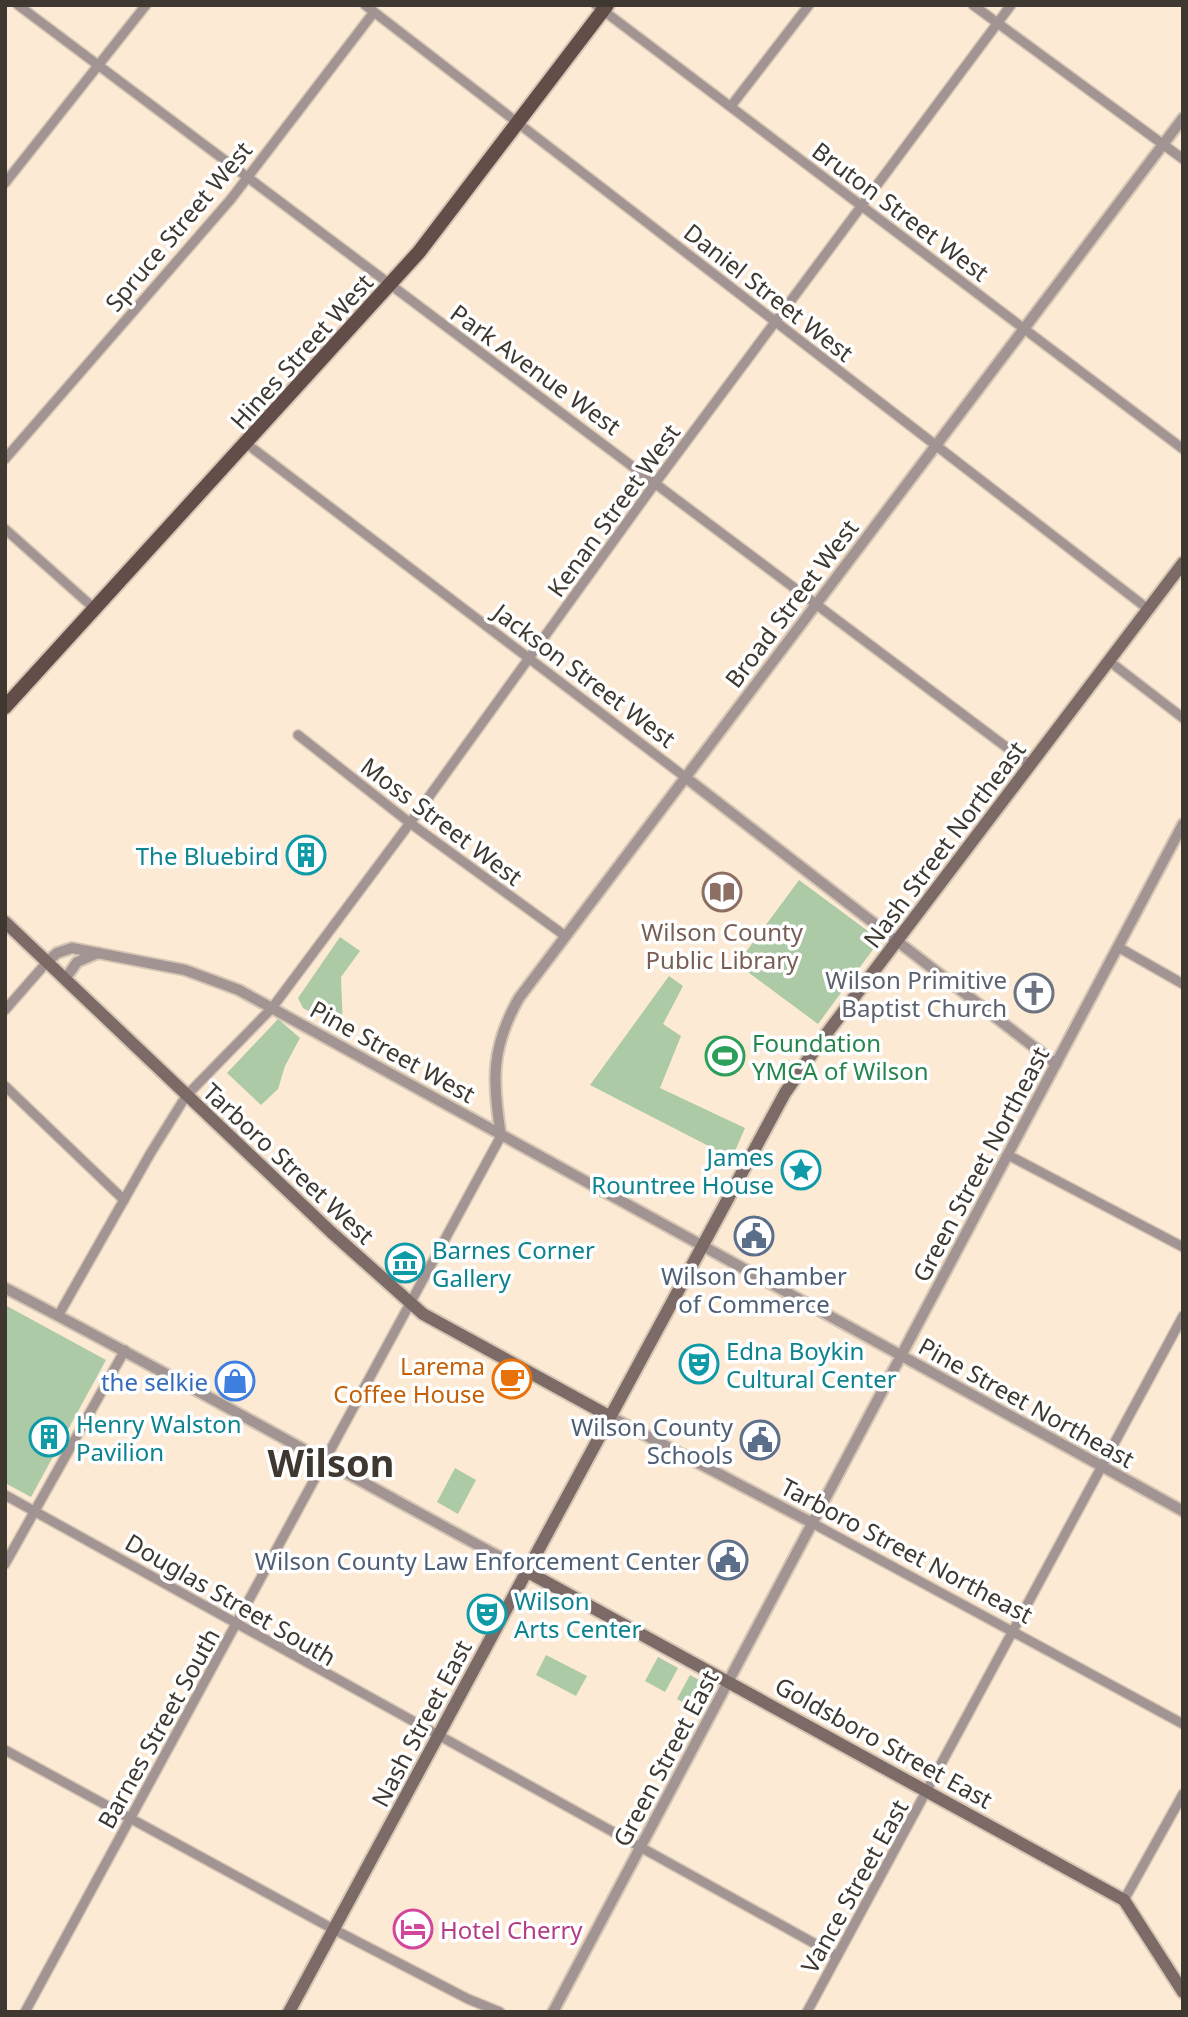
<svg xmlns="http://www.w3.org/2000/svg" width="1188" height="2017" font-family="'Noto Sans',sans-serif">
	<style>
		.green { fill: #adcaa7 }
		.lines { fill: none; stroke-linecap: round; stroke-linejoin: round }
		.minor-casing { stroke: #d6c6b4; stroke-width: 12 }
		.tertiary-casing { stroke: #d6c6b4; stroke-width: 14 }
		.secondary-casing { stroke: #d6c6b4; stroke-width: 16 }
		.primary-casing { stroke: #d6c6b4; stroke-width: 18 }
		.minor { stroke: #a19492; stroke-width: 9 }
		.tertiary { stroke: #a19492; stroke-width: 10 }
		.secondary { stroke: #7c6a67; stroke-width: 12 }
		.primary { stroke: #624d49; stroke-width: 14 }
		.labels { text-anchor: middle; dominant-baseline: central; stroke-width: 7; stroke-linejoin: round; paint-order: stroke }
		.street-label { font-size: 24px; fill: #3f3830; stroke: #fff }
		.culture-label { font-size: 24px; fill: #0d838f; stroke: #fff; text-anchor: start }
		.education-label { font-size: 24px; fill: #785e54; stroke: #fff }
		.worship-label { font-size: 24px; fill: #5b616d; stroke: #fff; text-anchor: end }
		.leisure-label { font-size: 24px; fill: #27864d; stroke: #fff; text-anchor: start }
		.service-label { font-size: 24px; fill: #4e5e75; stroke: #fff; text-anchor: end }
		.food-label { font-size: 24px; fill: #c56008; stroke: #fff; text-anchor: end }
		.shop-label { font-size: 24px; fill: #366cbe; stroke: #fff; text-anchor: end }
		.hotel-label { font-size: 24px; fill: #b23c85; stroke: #fff; text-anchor: start }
		.town-label { font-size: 38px; font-weight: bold; fill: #3f3830; stroke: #fff }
	</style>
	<rect width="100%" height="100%" fill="#fcead5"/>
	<!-- green -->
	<g class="green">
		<path d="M799,880l81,60 -62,84 -81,-60z"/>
		<path d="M340,937l20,14 -19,26 2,53 -40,-22 -5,-10z"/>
		<path d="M669,976l14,10 -20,38 18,12 -21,52 85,40 -13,30 -142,-73z"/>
		<path d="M278,1019l22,19 -15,28 -7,23 -17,16 -34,-32z"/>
		<path d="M5,1305l101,55 -75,137 -26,-14z"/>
		<path d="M455,1468l21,12 -18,34 -21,-12z"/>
		<path d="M546,1655l41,21 -11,20 -40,-21z"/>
		<path d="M658,1657l20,11 -13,24 -20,-11z"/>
		<path d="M690,1675l20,11 -13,24 -20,-11z"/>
	</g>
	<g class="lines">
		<defs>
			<g id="minor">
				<path d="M18,5l1012,760"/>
				<path d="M365,5l783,604"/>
				<path d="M596,5l587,444"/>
				<path d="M973,5l210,154"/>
				<path d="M731,106l78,-101"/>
				<path d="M5,183l141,-178"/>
				<path d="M247,444l438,333"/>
				<path d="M5,459l226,-260 143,-187"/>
				<path d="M5,529l91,81"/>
				<path d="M1109,661l74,57"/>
				<path d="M298,735l112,88 154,112"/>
				<path d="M1118,947l65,37"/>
				<path d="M5,1010l42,-48"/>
				<path d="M5,1086l119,114"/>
				<path d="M1008,1155l175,92"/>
				<path d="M58,1316l92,-162 36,-58 86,-88 138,-185 246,-341 355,-477"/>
				<path d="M5,1495l832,461"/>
				<path d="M814,1524l369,200"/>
				<path d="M5,1564l120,-214"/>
				<path d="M5,1750l328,179 135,70 32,13"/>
				<path d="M1124,1900l59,-106"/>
				<path d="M25,2012l476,-876"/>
				<path d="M807,2012l376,-696"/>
			</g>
			<g id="tertiary">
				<path d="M685,777l371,287"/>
				<path d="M47,962l10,-9 15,-5 113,22 54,20 944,521"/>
				<path d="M66,978l11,-16 21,-9"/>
				<path d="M501,1136c-9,-55 -10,-89 18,-138l664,-880"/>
				<path d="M5,1288c176,91 347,190 521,283"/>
				<path d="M609,1416l205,108"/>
				<path d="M553,2012l630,-1188"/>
			</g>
			<g id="secondary">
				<path d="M5,922l326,310 92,82 186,102"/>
				<path d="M526,1571l598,329 59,92"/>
				<path d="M289,2012l496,-919 33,-48 365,-482"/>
			</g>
			<path id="primary" d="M5,707l414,-455 188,-247"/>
		</defs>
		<!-- minor casing -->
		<use href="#minor" class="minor-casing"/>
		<!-- tertiary casing -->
		<use href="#tertiary" class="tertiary-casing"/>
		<!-- secondary casing -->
		<use href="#secondary" class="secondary-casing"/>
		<!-- primary casing -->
		<use href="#primary" class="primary-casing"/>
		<!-- minor -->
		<use href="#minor" class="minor"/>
		<!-- tertiary -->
		<use href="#tertiary" class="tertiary"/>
		<!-- secondary -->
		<use href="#secondary" class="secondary"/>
		<!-- primary -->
		<use href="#primary" class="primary"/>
	</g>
	<!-- icons -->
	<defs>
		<symbol id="building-ring" viewBox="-11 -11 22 22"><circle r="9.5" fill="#fff" stroke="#0f9aa8" stroke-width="1.5"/><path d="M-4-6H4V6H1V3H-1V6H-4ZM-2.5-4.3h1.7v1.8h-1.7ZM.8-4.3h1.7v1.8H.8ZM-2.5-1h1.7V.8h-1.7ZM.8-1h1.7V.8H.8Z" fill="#0f9aa8"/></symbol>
		<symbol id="library-ring" viewBox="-11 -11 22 22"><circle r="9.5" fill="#fff" stroke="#8d6e63" stroke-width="1.5"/><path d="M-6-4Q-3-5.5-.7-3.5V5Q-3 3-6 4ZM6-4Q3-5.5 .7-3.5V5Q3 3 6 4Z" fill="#8d6e63"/></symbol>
		<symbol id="church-ring" viewBox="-11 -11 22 22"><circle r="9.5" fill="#fff" stroke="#6b7280" stroke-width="1.5"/><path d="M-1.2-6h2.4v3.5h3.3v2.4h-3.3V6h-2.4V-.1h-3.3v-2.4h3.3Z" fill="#6b7280"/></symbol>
		<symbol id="stadium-ring" viewBox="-11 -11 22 22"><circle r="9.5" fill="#fff" stroke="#2e9e5b" stroke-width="1.5"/><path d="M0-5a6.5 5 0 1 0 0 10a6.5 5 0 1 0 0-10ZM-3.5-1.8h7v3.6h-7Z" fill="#2e9e5b"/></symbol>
		<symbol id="sight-ring" viewBox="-11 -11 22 22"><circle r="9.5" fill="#fff" stroke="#0f9aa8" stroke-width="1.5"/><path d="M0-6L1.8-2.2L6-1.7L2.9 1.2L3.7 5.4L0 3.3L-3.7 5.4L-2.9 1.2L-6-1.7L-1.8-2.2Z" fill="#0f9aa8"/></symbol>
		<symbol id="civic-ring" viewBox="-11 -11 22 22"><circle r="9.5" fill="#fff" stroke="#5c6f8a" stroke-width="1.5"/><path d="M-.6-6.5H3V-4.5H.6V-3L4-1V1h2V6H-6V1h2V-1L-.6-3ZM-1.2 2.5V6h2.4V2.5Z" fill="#5c6f8a"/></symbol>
		<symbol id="museum-ring" viewBox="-11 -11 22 22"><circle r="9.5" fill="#fff" stroke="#0f9aa8" stroke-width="1.5"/><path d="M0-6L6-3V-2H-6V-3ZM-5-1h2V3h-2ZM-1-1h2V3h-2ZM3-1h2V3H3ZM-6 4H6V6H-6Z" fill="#0f9aa8"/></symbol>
		<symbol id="theatre-ring" viewBox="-11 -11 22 22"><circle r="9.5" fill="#fff" stroke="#0f9aa8" stroke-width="1.5"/><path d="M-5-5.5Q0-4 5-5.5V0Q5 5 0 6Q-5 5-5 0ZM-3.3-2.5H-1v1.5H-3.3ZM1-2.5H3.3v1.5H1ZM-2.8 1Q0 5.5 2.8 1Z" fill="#0f9aa8"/></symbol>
		<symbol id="cafe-ring" viewBox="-11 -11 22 22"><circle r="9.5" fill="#fff" stroke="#e8710a" stroke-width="1.5"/><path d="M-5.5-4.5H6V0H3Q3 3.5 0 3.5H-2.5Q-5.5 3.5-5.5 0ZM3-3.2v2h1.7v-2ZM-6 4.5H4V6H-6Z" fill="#e8710a"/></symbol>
		<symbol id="shop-ring" viewBox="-11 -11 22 22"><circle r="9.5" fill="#fff" stroke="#3f7fe0" stroke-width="1.5"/><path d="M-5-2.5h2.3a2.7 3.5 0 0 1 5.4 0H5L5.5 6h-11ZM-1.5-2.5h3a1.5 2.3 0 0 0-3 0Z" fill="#3f7fe0"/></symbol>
		<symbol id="hotel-ring" viewBox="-11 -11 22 22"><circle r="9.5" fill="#fff" stroke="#d1479c" stroke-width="1.5"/><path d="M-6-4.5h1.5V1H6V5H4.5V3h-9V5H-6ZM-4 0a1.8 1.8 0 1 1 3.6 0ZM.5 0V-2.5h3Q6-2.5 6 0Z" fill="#d1479c"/></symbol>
	</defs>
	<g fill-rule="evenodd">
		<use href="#building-ring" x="284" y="833" width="44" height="44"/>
		<use href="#library-ring" x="700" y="870" width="44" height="44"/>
		<use href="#church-ring" x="1012" y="971" width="44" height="44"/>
		<use href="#stadium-ring" x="703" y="1034" width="44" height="44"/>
		<use href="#sight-ring" x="779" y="1148" width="44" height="44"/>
		<use href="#civic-ring" x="732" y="1214" width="44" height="44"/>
		<use href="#museum-ring" x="383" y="1241" width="44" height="44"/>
		<use href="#theatre-ring" x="677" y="1342" width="44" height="44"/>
		<use href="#cafe-ring" x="490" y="1357" width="44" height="44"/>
		<use href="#shop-ring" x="213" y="1359" width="44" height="44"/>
		<use href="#building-ring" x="27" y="1415" width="44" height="44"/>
		<use href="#civic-ring" x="738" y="1418" width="44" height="44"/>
		<use href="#civic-ring" x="706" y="1538" width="44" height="44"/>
		<use href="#theatre-ring" x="465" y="1592" width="44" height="44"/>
		<use href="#hotel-ring" x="391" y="1907" width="44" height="44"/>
	</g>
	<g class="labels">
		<!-- street labels -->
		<g class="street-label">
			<text transform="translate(901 211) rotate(37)">Bruton Street West</text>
			<text transform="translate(178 226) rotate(-50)">Spruce Street West</text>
			<text transform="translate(769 292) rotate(38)">Daniel Street West</text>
			<text transform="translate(301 351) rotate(-48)">Hines Street West</text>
			<text transform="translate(536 369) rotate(36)">Park Avenue West</text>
			<text transform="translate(613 510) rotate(-54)">Kenan Street West</text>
			<text transform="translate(791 603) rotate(-53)">Broad Street West</text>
			<text transform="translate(585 675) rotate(37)">Jackson Street West</text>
			<text transform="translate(442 821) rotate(37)">Moss Street West</text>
			<text transform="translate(944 844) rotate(-53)">Nash Street Northeast</text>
			<text transform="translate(393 1051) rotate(29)">Pine Street West</text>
			<text transform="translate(289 1163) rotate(43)">Tarboro Street West</text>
			<text transform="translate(980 1164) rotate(-62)">Green Street Northeast</text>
			<text transform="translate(1027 1402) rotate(29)">Pine Street Northeast</text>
			<text transform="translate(907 1550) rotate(28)">Tarboro Street Northeast</text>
			<text transform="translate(231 1599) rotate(30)">Douglas Street South</text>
			<text transform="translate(421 1723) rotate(-62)">Nash Street East</text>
			<text transform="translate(158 1728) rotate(-61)">Barnes Street South</text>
			<text transform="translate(884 1742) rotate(29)">Goldsboro Street East</text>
			<text transform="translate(665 1758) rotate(-62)">Green Street East</text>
			<text transform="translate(854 1886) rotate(-61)">Vance Street East</text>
		</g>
		<!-- culture labels -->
		<g class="culture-label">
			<text x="279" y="855" text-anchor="end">The Bluebird</text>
			<text x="774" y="1156" text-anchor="end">James<tspan x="774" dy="28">Rountree House</tspan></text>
			<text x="432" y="1249">Barnes Corner<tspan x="432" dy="28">Gallery</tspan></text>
			<text x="726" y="1350">Edna Boykin<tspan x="726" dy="28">Cultural Center</tspan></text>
			<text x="76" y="1423">Henry Walston<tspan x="76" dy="28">Pavilion</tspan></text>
			<text x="514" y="1600">Wilson<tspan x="514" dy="28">Arts Center</tspan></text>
		</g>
		<!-- education labels -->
		<g class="education-label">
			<text x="722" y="931">Wilson County<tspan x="722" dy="28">Public Library</tspan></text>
		</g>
		<!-- worship labels -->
		<g class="worship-label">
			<text x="1007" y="979">Wilson Primitive<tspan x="1007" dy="28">Baptist Church</tspan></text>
		</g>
		<!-- leisure labels -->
		<g class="leisure-label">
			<text x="752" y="1042">Foundation<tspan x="752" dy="28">YMCA of Wilson</tspan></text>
		</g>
		<!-- service labels -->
		<g class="service-label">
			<text x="754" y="1275" text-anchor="middle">Wilson Chamber<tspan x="754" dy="28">of Commerce</tspan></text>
			<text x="733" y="1426">Wilson County<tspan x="733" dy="28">Schools</tspan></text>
			<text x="701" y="1560">Wilson County Law Enforcement Center</text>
		</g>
		<!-- food labels -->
		<g class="food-label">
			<text x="485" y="1365">Larema<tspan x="485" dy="28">Coffee House</tspan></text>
		</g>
		<!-- shop labels -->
		<g class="shop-label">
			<text x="208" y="1381">the selkie</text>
		</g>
		<!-- hotel labels -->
		<g class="hotel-label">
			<text x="440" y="1929">Hotel Cherry</text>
		</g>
		<!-- town labels -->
		<g class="town-label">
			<text x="331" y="1462">Wilson</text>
		</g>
	</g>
	<!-- border -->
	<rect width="1188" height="2017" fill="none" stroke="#3f3830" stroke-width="14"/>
</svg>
